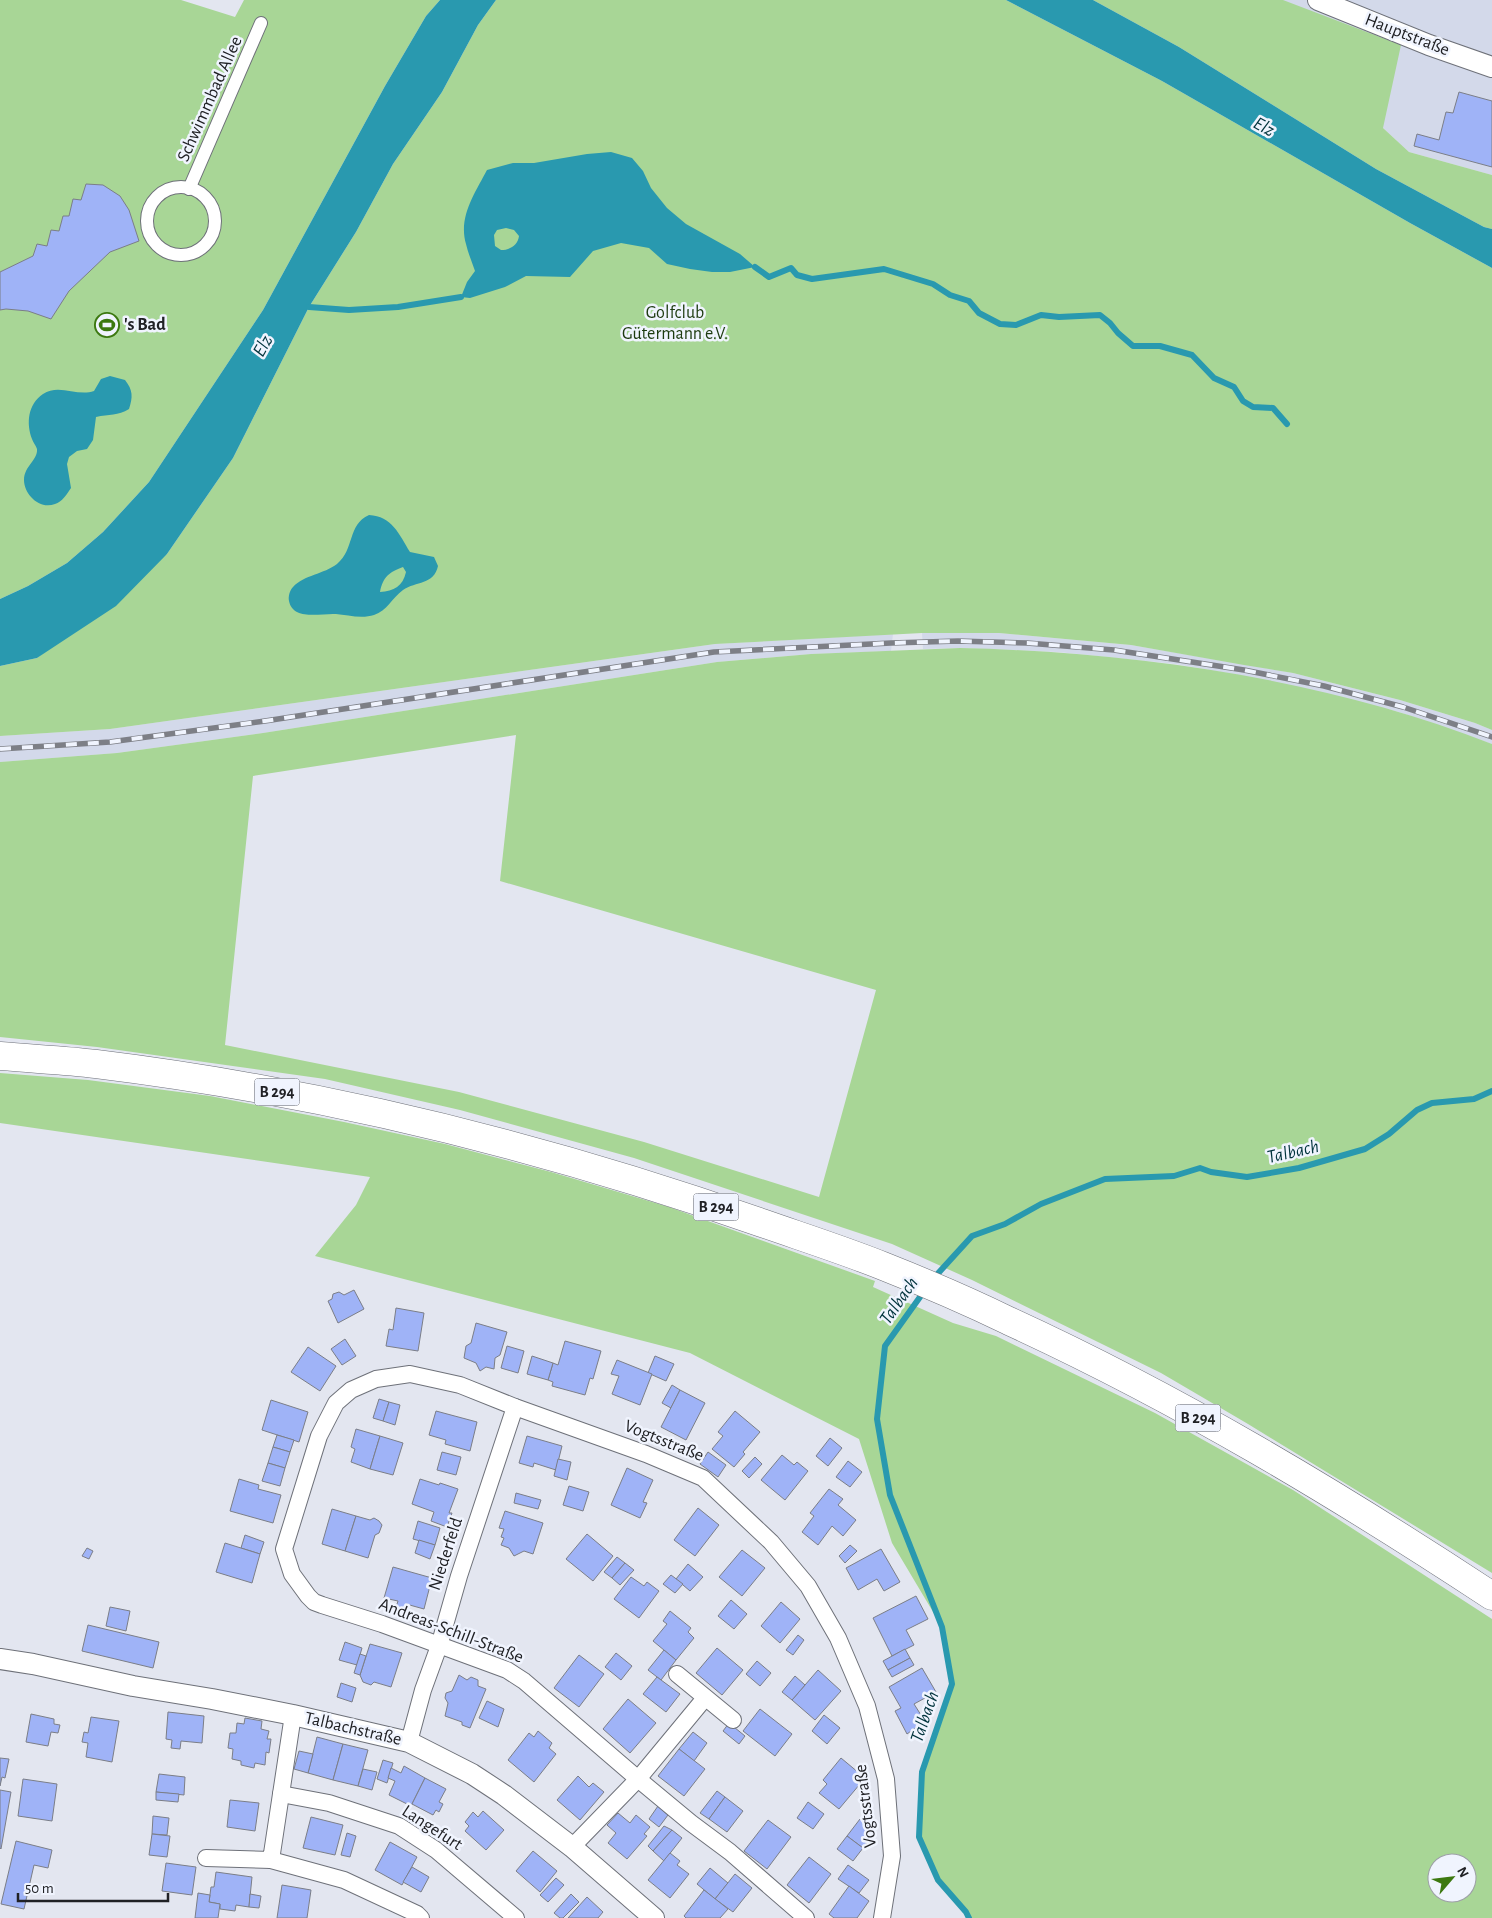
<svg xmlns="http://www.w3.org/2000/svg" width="1492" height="1918" font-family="'Alegreya Sans',sans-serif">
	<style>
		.built { fill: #d3d9ea }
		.green { fill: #a8d696; fill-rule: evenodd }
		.water { fill: #2999af; fill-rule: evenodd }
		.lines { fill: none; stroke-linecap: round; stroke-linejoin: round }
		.stream { stroke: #2999af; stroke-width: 6 }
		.building { fill: #9fb3f7; stroke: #7b7e87 }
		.pedestrian-casing { stroke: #6e7179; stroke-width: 14 }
		.minor-casing { stroke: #6e7179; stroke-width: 18 }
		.tertiary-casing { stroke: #6e7179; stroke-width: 22 }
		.trunk-casing { stroke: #6e7179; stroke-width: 29 }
		.pedestrian { stroke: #fff; stroke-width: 12 }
		.minor { stroke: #fff; stroke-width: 16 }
		.tertiary { stroke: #fff; stroke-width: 20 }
		.trunk { stroke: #fff; stroke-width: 28 }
		.rail-casing { stroke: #7d7f86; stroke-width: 5.5 }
		.rail { stroke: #f0f4fe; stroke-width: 4; stroke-dasharray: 11; stroke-linecap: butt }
		.labels { text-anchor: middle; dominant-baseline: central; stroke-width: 5; stroke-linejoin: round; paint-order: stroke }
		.shield { fill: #f0f4fe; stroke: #5e6066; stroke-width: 1 }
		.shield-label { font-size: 16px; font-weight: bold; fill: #202125 }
		.street-label { font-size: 18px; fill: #202125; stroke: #f0f4fe }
		.park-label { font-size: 18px; fill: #1d3b0f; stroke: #f0f4fe }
		.poi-label { font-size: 18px; font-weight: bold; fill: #202125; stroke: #f0f4fe; text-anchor: start }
		.water-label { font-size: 19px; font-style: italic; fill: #00333c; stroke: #f0f4fe }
	</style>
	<rect width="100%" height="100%" fill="#e3e6f0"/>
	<!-- built -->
	<g class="built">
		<path d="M1283,0h209v175l-83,-23 -26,-24z"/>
		<path d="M922,633h77l132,12 162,28 107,27 75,23 17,7v14l-93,-32 -72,-18 -84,-18 -67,-12 -118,-12 -98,-4 -37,1z"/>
		<path d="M893,634l-2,17 -80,3 -94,8 -454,71 -146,20 -117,9v-26l110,-7 605,-85z"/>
	</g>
	<!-- green -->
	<g class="green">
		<path d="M0,0h181l54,17 9,-17h196l-14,16 -41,70 -122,224 -114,172 -46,50 -36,31 -39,23 -28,13z"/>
		<path d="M496,0h510l156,81 248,142 82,45v462l-17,-7 -75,-23 -107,-27 -49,-8 -113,-20 -132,-12h-77l-207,11 -605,85 -110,7v-70l37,-8 130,-104 66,-96 76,-151 47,-75 37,-68 49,-72 36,-67z"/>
		<path d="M1093,0h190l118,45 -18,83 26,24 83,23v54l-8,-2 -108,-58 -197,-122z"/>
		<path d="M960,648c176,4 367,31 532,96v829l-244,-149 -87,-51 -189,-93 -80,-36 -258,-86 -174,-48 -135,-31 -228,-32 -97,-10v-275l117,-9 146,-20 454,-71 94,-8zM516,735l-16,146 376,109 -57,207 -175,-55 -185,-50 -234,-47 28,-269z"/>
		<path d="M0,1073l88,7 122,16 134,26 101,22 106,28 118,35 206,74 -2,6 80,36 43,13 159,77 138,77 199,129v299h-523l-3,-6 -28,-32 -19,-43 3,-65 30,-88 -10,-57 -50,-84 -33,-104 -169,-86 -375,-97 41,-51 14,-28 -370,-54zM1437,1863h30v30h-30z"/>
	</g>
	<!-- water -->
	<g class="water">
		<path d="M440,0h56l-18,25 -36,67 -49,72 -37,68 -47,75 -76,151 -66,96 -51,52 -79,52 -37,8v-67l28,-13 39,-23 36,-31 46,-50 114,-172 122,-224 41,-70z"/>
		<path d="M1006,0h87l86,47 197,122 108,58 8,2v39l-82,-45 -248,-142z"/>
		<path d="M611,152l21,6 11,13 8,17 16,20 19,16 54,30 15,13 -25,5h-18l-22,-3 -23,-5 -18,-16 -28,-5 -28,8 -23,26 -44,-1 -21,11 -35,11 -9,-1 6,-15 8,-11c-3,-9 -7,-18 -9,-27 -8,-27 9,-51 21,-74l26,-7h21l53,-9zM506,228l8,2 5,6c-1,9 -9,14 -18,14l-6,-4 -1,-11 3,-5z"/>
		<path d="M110,376l15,4c8,10 8,17 4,29 -11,7 -20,5 -33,8l-3,23 -6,9 -10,2 -8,6 -2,7 4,24c-4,6 -9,14 -16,16 -16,6 -31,-10 -31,-24 0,-14 14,-20 13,-31 -1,-3 -4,-7 -5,-10 -6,-16 -4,-35 11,-45 16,-11 34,3 51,-3l7,-12z"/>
		<path d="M369,515c23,1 30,19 41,37l24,5 4,9c-4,19 -22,15 -35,24 -11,8 -16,21 -29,25 -12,4 -27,0 -38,-1 -15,-1 -43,7 -47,-13 -1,-5 1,-11 4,-14 11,-12 31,-13 44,-23 18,-15 10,-39 32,-49zM403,567l3,5c-3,14 -12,19 -26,20 3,-15 9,-20 23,-25z"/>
	</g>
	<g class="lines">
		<!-- stream -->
		<g class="stream">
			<path d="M755,267l14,10 22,-9 6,7 15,4 72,-10 49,15 17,11 19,6 10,12 21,11 16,1 25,-10 18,2 41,-2 10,8 8,10 15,13h27l32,9 22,23 20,9 9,14 10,6 20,1 14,16"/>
			<path d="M309,307l40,3 49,-3 63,-10"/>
			<path d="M932,1280l40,-44 33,-12 36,-20 64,-25 69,-3 26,-8 11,4 36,5 52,-9 66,-19 24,-15 28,-24 15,-7 42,-4 18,-8"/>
			<path d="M925,1290l-40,56 -8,73 13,76 52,132 10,57 -30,88 -3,65 19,43 28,32 3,6"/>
		</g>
	</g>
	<!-- building -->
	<g class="building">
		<path d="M1459,92l33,9v66l-78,-21 3,-12 22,6 7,-28 7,1z"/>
		<path d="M86,184l17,1 17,11 9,14 10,31 -29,11 -41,39 -18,28 -23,-8 -22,-2 -6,1v-38l33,-16 4,-12 10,2 4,-16 8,1 4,-15h6l4,-17 8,1z"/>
		<path d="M354,1290l10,19 -26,14 -10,-22 4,-2 1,-5 6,-2 5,3z"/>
		<path d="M396,1308l28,5 -6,38 -32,-5 3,-17 4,1z"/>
		<path d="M476,1323l31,9 -7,23 -5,3 -1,11 -8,-2 -6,4 -4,-8 -12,-5 2,-12 5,-3z"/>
		<path d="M345,1339l11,17 -14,9 -11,-16z"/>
		<path d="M565,1341l36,10 -8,28 -3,-1 -5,17 -33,-9 1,-4 -5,-2 5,-17 5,2z"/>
		<path d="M507,1346l17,5 -6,22 -17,-5z"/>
		<path d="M308,1347l28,19 -16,25 -29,-19z"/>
		<path d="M532,1356l21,7 -5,17 -21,-6z"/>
		<path d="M655,1356l19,8 -8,17 -18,-8z"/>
		<path d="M617,1360l35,14 -12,31 -28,-11 7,-18 -8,-2z"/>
		<path d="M672,1385l8,5 -9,18 -9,-5z"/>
		<path d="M680,1390l25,13 -19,37 -25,-13z"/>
		<path d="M379,1399l10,3 -6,19 -10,-3z"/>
		<path d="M271,1400l37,12 -9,30 -37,-12z"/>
		<path d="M389,1402l11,3 -5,20 -12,-4z"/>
		<path d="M436,1411l41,11 -7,29 -25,-7 1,-4 -17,-5z"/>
		<path d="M735,1411l25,21 -17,20 2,2 -11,13 -22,-18 11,-13 -5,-4z"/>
		<path d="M356,1429l24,7 -10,33 -19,-7 4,-13 -4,-2z"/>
		<path d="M277,1435l17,5 -4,12 -17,-5z"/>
		<path d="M380,1436l23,7 -10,32 -23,-6z"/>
		<path d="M527,1436l35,10 -6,24 -22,-7 -1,4 -14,-4z"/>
		<path d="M830,1438l12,10 -14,18 -12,-10z"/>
		<path d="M273,1447l17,5 -5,16 -17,-5z"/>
		<path d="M442,1452l19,5 -5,18 -19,-5z"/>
		<path d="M708,1452l18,13 -8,12 -18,-13z"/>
		<path d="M782,1455l12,10 3,-3 11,9 -23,29 -24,-20z"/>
		<path d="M755,1457l7,7 -13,14 -7,-7z"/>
		<path d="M558,1459l13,3 -4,18 -13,-4z"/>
		<path d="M848,1461l14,11 -12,15 -14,-10z"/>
		<path d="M268,1463l17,5 -5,18 -18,-5z"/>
		<path d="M627,1468l26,12 -10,22 4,1 -7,15 -29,-13z"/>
		<path d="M239,1479l20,6 -1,4 23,6 -8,28 -43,-12z"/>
		<path d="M420,1479l19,6 1,-2 18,6 -9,24h3l-5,14 -16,-6 3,-9 -22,-8z"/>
		<path d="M569,1486l20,6 -6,19 -20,-6z"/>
		<path d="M829,1489l14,10 -5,6 18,15 -13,16 -11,-10 -14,19 -16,-13 12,-16 -4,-3z"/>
		<path d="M516,1493l25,7 -3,9 -24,-6z"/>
		<path d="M698,1508l21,17 -24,31 -21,-16z"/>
		<path d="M332,1509l24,7 -11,35 -23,-7z"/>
		<path d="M505,1511l38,12 -10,31 -9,-3 -10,5 -5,-8 -8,-3 3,-7 -3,-1 3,-8 -5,-1z"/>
		<path d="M356,1516l14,4 4,-2 5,3 3,4 -3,8 -4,2 -7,23 -23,-7z"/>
		<path d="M418,1521l22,7 -5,17 -22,-6z"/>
		<path d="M587,1534l26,22 -20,25 -27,-22z"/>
		<path d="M245,1535l19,7 -4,12 -19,-6z"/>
		<path d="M419,1540l16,5 -5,14 -15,-6z"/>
		<path d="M225,1543l35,11 -8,29 -36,-11z"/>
		<path d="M850,1545l7,6 -12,12 -6,-7z"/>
		<path d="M87,1548l6,3 -4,8 -7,-3z"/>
		<path d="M881,1549l19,33 -16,9 -7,-12 -19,11 -12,-22z"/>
		<path d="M742,1550l23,18 -23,28 -23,-19z"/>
		<path d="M617,1557l8,6 -13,15 -8,-6z"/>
		<path d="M625,1563l9,7 -14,15 -8,-7z"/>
		<path d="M688,1564l15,13 -13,14 -14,-12z"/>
		<path d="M393,1567l39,11 -8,31 -18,-5 -1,5 -9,-2 2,-6 -14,-3z"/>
		<path d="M671,1575l12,9 -8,9 -12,-9z"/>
		<path d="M631,1577l13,9 3,-4 12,9 -20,27 -25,-19z"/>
		<path d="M916,1596l12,23 -22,11 8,15 -22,11 -19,-38z"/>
		<path d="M731,1600l16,14 -13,15 -16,-13z"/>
		<path d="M781,1602l19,17 -20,24 -19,-17z"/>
		<path d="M110,1607l20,4 -4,20 -20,-5z"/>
		<path d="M670,1611l21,17 -3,4 6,6 -18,22 -23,-19 14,-17 -4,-3z"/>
		<path d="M88,1625l71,17 -6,26 -71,-17z"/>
		<path d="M798,1635l6,5 -11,15 -7,-5z"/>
		<path d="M345,1642l17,6 -5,17 -18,-5z"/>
		<path d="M370,1644l32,9 -11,34 -17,-5 -3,3 -8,-3 -3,-7z"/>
		<path d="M717,1648l26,22 -21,25 -26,-22z"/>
		<path d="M905,1649l5,9 -22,12 -5,-9z"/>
		<path d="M664,1650l12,10 -15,20 -13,-10z"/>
		<path d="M616,1653l16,13 -11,14 -16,-13z"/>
		<path d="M360,1654l6,2 -6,19 -6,-2z"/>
		<path d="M579,1655l25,19 -25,33 -25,-19z"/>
		<path d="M910,1658l4,7 -22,12 -4,-7z"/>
		<path d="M757,1661l14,12 -11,13 -14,-12z"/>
		<path d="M922,1668l14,24 -22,12 7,11 -3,11 -11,8 -12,-23 6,-3 -12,-21z"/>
		<path d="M818,1670l23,21 -26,29 -23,-20z"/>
		<path d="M459,1675l8,5 4,-3 7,3v6l8,3 -16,39 -8,-3v-3l-17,-6 3,-13 -3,-5 1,-5 6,-2z"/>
		<path d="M795,1676l10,9 -13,15 -10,-8z"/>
		<path d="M657,1677l23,17 -14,18 -23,-18z"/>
		<path d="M341,1683l15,5 -4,14 -15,-5z"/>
		<path d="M628,1699l28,24 -26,30 -27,-24z"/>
		<path d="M487,1701l17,8 -6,18 -19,-9z"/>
		<path d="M760,1709l32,25 -17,22 -32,-25z"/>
		<path d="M168,1712l36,4 -2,27 -21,-2 -1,8 -9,-1 1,-8 -6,-1z"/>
		<path d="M31,1714l23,5v5l6,1 -2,8 -7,-1 -3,14 -22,-4z"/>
		<path d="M824,1715l16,13 -13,16 -15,-13z"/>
		<path d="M91,1717l28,4 -7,41 -26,-5 2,-14 -6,-1 2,-10 4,1z"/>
		<path d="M245,1718l17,3 -1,8 8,2 -2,8h4l-2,14 -3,-1 -1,13 -10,-2 -1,5 -13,-3v-4l-9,-2 1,-10 -5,-1 2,-15h6l1,-10 7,1z"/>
		<path d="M729,1723l16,13 -6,8 -16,-13z"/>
		<path d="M538,1731l14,12 -3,5 7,6 -22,28 -26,-22 21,-27 5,4z"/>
		<path d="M693,1732l14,11 -13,18 -15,-12z"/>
		<path d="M317,1737l26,7 -10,36 -25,-7z"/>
		<path d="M343,1744l25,6 -10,36 -25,-6z"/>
		<path d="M679,1749l26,20 -21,27 -26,-20z"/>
		<path d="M299,1751l14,3 -5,19 -14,-4z"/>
		<path d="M0,1758l9,1 -4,19 -3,-1 -2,9z"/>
		<path d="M841,1758l24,20 -26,31 -20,-16 8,-9 -4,-4z"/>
		<path d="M383,1760l10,3 -6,20 -10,-4z"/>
		<path d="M404,1766l21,12 -14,28 -22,-11 6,-14 -7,-3 3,-10 10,5z"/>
		<path d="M363,1769l14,3 -5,18 -14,-4z"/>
		<path d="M159,1774l26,3 -1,18 -28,-3z"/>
		<path d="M578,1776l11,11 4,-4 11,9 -24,28 -23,-20z"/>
		<path d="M425,1778l21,11 -7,13 4,2 -4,8 -3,-2 -3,5 -21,-11z"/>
		<path d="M23,1779l34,5 -5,37 -34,-5z"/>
		<path d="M0,1790l11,2 -10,57 -1,-1z"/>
		<path d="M717,1791l8,6 -16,22 -9,-6z"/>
		<path d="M156,1792l23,2 -1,8 -22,-2z"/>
		<path d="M725,1797l18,14 -16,21 -18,-13z"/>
		<path d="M230,1800l29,3 -4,28 -28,-4z"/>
		<path d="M808,1802l16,12 -11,15 -16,-11z"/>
		<path d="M658,1806l10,9 -9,12 -10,-8z"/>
		<path d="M483,1811l21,19 -18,20 -21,-19 4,-5 -4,-4 8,-10 5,5z"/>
		<path d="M618,1813l12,10 6,-8 14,12 -6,7 3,2 -20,23 -19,-16 8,-10 -9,-8z"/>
		<path d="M153,1816l16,2 -2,17 -15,-1z"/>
		<path d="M311,1817l32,8 -8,30 -32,-7z"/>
		<path d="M860,1819l15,12 -12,17 -16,-12z"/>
		<path d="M768,1820l23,17 -24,32 -23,-18z"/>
		<path d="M664,1826l8,4 -19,21 -5,-5z"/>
		<path d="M672,1830l10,8 -18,23 -11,-10z"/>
		<path d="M347,1833l9,3 -6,21 -9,-2z"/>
		<path d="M152,1834l18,2 -3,21 -18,-2z"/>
		<path d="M847,1836l16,12 -10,13 -16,-12z"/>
		<path d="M16,1841l36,9 -4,18 -14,-3 -10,44 -23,-5z"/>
		<path d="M390,1842l27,15 -15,28 -27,-15z"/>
		<path d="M533,1851l24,20 -17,21 -24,-21z"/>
		<path d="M670,1853l10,8 -3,4 12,9 -19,24 -22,-18z"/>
		<path d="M809,1857l22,17 -22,29 -22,-18z"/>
		<path d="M166,1863l30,4 -4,28 -30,-4z"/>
		<path d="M848,1865l21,15 -10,13 -21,-14z"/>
		<path d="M412,1867l17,10 -8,15 -18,-10z"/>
		<path d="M710,1868l18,15 -13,16 -18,-15z"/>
		<path d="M216,1872l36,5 -3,30 -13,-2 -1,6 -15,-2v-5l-11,-2 2,-15h3z"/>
		<path d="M735,1874l17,14 -19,24 -18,-13z"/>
		<path d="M556,1878l8,7 -16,17 -8,-7z"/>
		<path d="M282,1885l29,5 -4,28h-30z"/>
		<path d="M849,1886l20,15 -12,17h-23l-5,-4z"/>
		<path d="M704,1890l24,19 -8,9h-34l-2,-2z"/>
		<path d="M198,1893l12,2 -1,7 11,2 -2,14h-23z"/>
		<path d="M250,1894l11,2 -2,12 -10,-1z"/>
		<path d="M571,1894l8,8 -16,16h-3l-6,-5z"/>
		<path d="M587,1897l16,15 -5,6h-30z"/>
	</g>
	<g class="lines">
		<defs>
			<g id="pedestrian">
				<circle cx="181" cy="221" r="34"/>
				<path d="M189,189l72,-166"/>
			</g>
			<g id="minor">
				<path d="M677,1674l56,46"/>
				<path d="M409,1742l14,-52 16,-44 20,-70 56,-169"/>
				<path d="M281,1794l48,9 70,23 37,24 80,68"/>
				<path d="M572,1847l66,-68 67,-81"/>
				<path d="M206,1858l65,2 22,-145"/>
				<path d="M271,1860l73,20 73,34 4,4"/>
				<path d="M806,1918l-76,-66 -39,-29 -53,-44 -114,-98 -17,-11 -125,-46 -60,-19 -8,-3 -6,-6 -16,-22 -8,-25 35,-113 17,-33 15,-13 25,-11 34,-5 50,11 55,22 131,47 57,24 68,64 37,44 30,52 29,68 19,73 6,77 -10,62"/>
			</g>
			<g id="tertiary">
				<path d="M1318,0l111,45 63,22"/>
				<path d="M0,1659l33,5 100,22 79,13 81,16 116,27 63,32 32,21 68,52 82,71"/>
			</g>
			<path id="trunk" d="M0,1056c32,3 65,4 96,8 228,28 450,83 666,159 40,14 81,27 121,43 43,17 85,35 126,55 168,77 328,173 483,275"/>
		</defs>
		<!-- pedestrian casing -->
		<use href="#pedestrian" class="pedestrian-casing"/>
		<!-- minor casing -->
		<use href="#minor" class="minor-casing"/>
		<!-- tertiary casing -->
		<use href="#tertiary" class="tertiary-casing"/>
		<!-- trunk casing -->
		<use href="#trunk" class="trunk-casing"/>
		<!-- pedestrian -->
		<use href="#pedestrian" class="pedestrian"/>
		<!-- minor -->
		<use href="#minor" class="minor"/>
		<!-- tertiary -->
		<use href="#tertiary" class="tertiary"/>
		<!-- trunk -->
		<use href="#trunk" class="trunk"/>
		<defs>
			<path id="rail" d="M0,749l110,-7 155,-21 449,-69 177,-9 67,-2 69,2 87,7 130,20 80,16 79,21 89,30"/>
		</defs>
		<!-- rail casing -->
		<use href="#rail" class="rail-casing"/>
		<!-- rail -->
		<use href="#rail" class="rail"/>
	</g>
	<!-- icons -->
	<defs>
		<symbol id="stadium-ring" viewBox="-11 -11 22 22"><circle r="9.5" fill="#f0f4fe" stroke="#3c7810" stroke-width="1.5"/><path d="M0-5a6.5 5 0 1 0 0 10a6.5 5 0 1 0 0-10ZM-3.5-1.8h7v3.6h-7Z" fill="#3c7810"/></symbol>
	</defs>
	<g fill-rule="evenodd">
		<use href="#stadium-ring" x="93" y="311" width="28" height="28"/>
	</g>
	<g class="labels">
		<!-- shield labels -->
		<g class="shield">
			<rect x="254.5" y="1078.5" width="45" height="27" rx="4"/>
			<rect x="693.5" y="1193.5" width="45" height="27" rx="4"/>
			<rect x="1175.5" y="1404.5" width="45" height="27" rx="4"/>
		</g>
		<g class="shield-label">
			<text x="277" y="1092">B 294</text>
			<text x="716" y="1207">B 294</text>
			<text x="1198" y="1418">B 294</text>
		</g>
		<!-- street labels -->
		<g class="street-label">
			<text transform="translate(1407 35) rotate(21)">Hauptstraße</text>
			<text transform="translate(210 99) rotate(-66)">Schwimmbad Allee</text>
			<text transform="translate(664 1441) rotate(22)">Vogtsstraße</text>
			<text transform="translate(446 1554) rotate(-72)">Niederfeld</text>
			<text transform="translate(451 1631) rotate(21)">Andreas-Schill-Straße</text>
			<text transform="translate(353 1729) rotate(13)">Talbachstraße</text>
			<text transform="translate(866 1806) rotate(-97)">Vogtsstraße</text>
			<text transform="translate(432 1828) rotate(33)">Langefurt</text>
		</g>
		<!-- park labels -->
		<g class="park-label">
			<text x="675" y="313">Golfclub<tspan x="675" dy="21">Gütermann e.V.</tspan></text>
		</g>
		<!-- poi labels -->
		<g class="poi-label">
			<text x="124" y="325">'s Bad</text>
		</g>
		<!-- water labels -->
		<g class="water-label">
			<text transform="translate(1264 127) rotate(29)">Elz</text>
			<text transform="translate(263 346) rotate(-60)">Elz</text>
			<text transform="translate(1293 1152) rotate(-13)">Talbach</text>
			<text transform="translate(899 1301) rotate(-55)">Talbach</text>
			<text transform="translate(925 1717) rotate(-71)">Talbach</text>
		</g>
	</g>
	<!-- north arrow -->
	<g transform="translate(1452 1878) rotate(62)"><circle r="24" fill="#f0f4fe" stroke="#9da0a7"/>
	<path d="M0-4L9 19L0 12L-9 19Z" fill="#3c7810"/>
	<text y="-8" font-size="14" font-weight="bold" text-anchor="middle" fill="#202125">N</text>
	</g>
	<!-- scale -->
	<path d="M18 1893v8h150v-8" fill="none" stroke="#202125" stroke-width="2.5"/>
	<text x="25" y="1893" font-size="15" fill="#202125" stroke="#f0f4fe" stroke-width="4" paint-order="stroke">50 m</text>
</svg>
